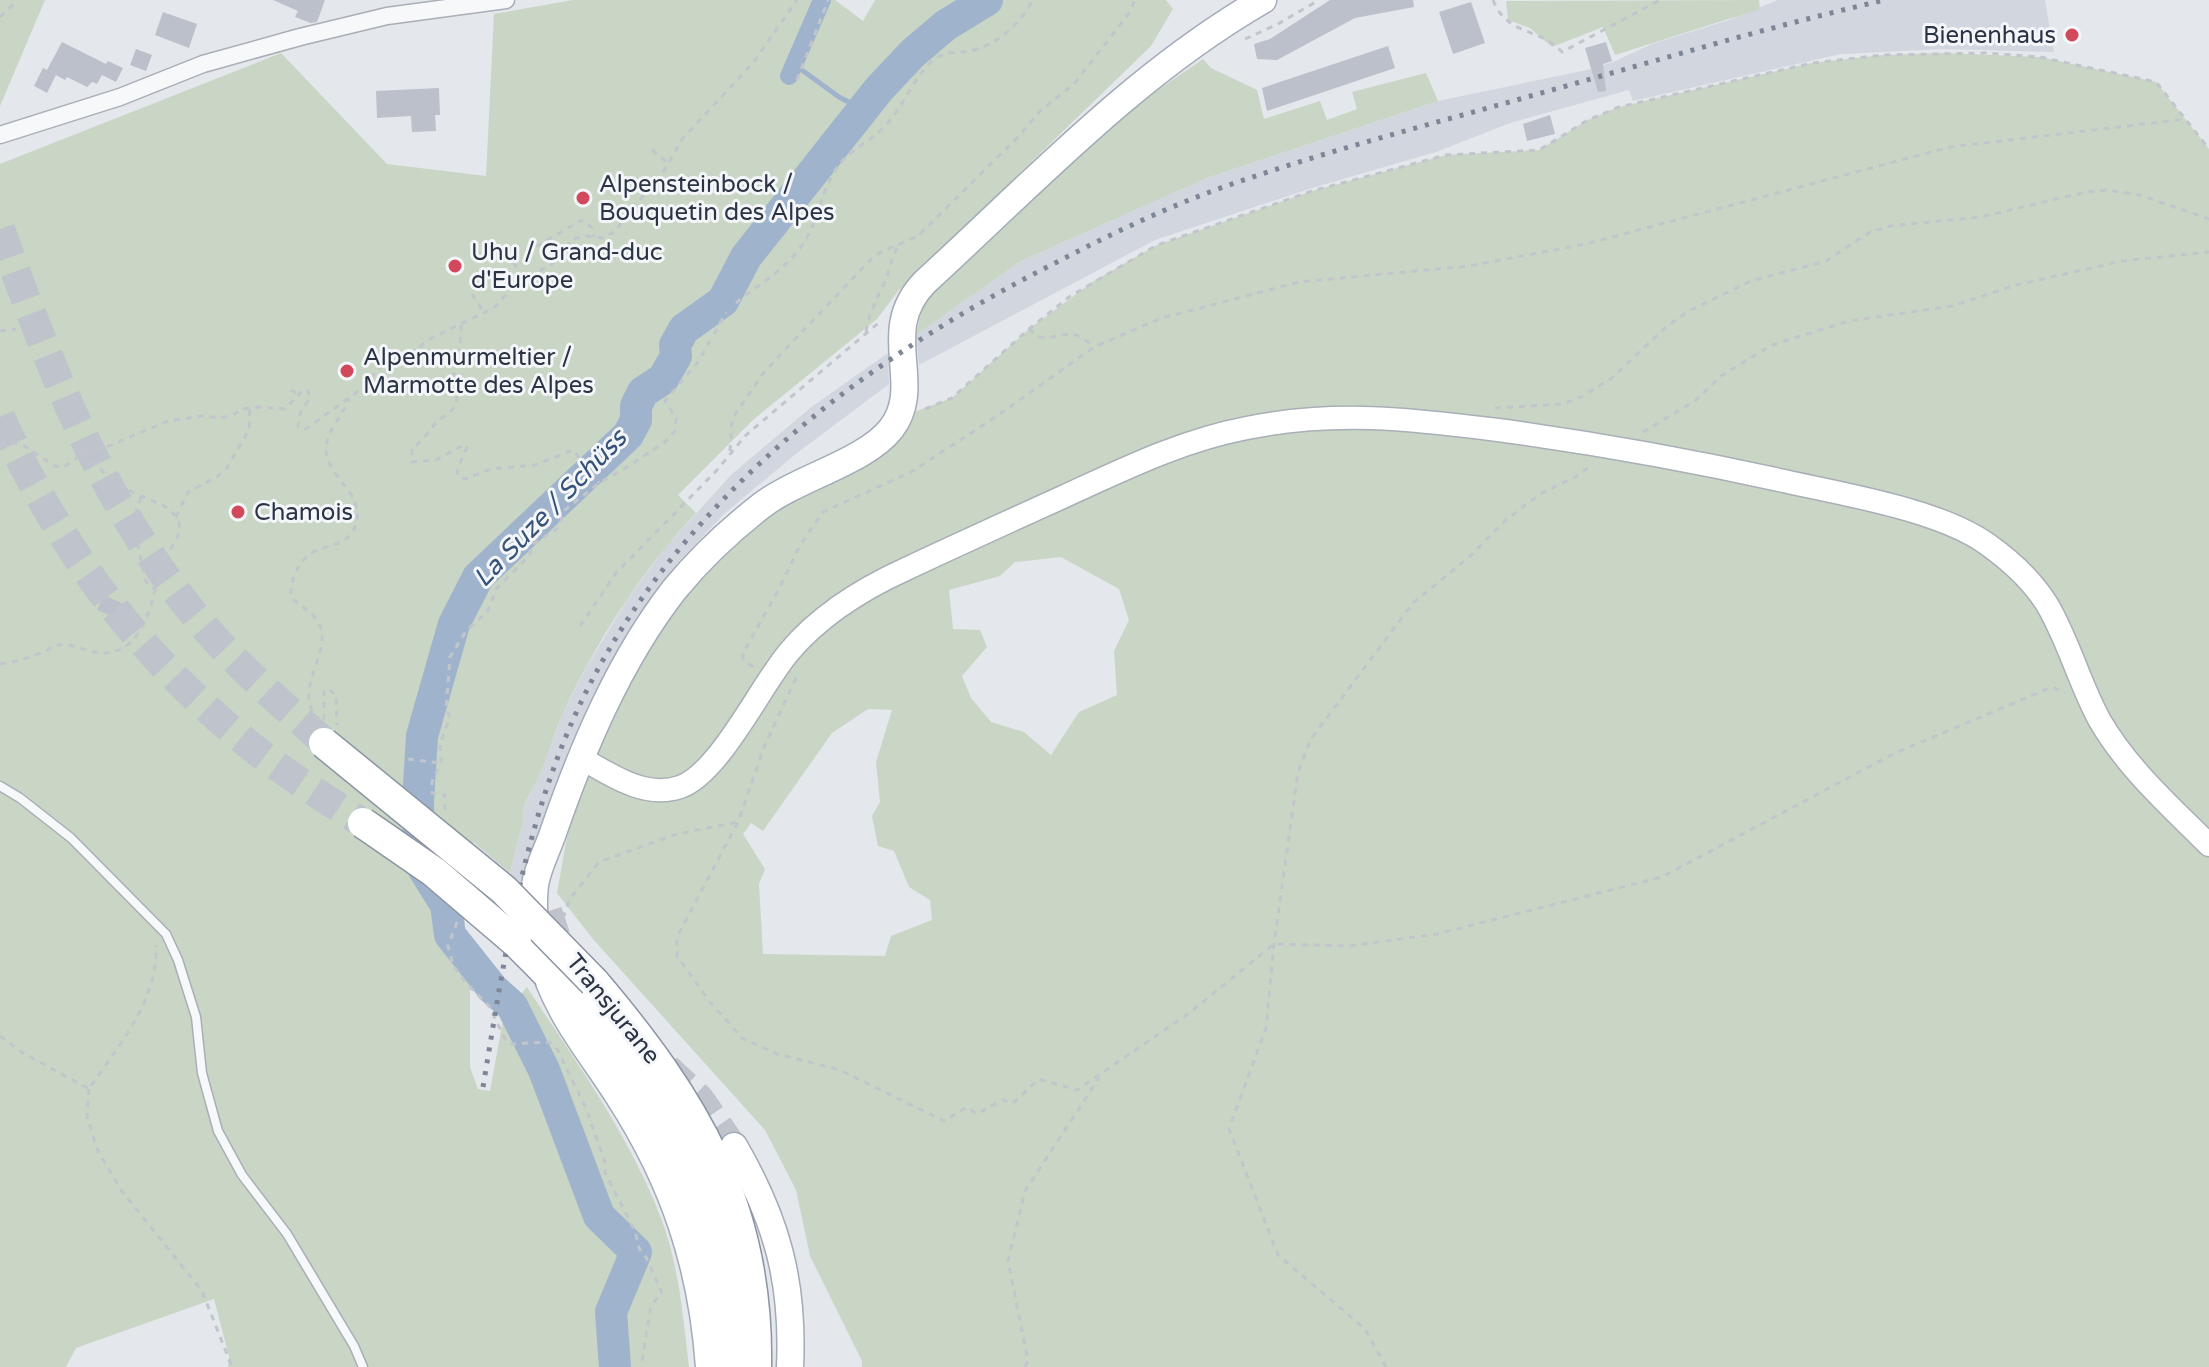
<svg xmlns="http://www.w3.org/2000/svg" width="2209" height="1367" font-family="'Varela Round',sans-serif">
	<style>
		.built { fill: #d2d6de }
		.green { fill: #c9d6c5; fill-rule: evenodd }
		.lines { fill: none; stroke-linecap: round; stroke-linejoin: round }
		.stream { stroke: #9fb4cc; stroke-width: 5 }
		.canal { stroke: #9fb4cc; stroke-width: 18 }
		.river { stroke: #9fb4cc; stroke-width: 32 }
		.building { fill: #bbc0ca }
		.primary-tunnel { stroke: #bfc3cb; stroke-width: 26; stroke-dasharray: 26 13; stroke-linecap: butt }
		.highway-tunnel { stroke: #bfc3cb; stroke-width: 30; stroke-dasharray: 30 15; stroke-linecap: butt }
		.lane-casing { stroke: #a9aeb7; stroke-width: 11 }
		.street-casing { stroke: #a9aeb7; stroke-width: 19 }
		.secondary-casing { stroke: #a9aeb7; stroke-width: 25 }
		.primary-casing { stroke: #a3abb8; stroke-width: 29 }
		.highway-casing { stroke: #8b94a3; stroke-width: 33 }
		.path { stroke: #c2c5cb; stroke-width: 3; stroke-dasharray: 6 6; stroke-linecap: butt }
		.lane { stroke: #f7f8fa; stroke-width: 8 }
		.street { stroke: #f7f8fa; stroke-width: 16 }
		.secondary { stroke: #fff; stroke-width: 22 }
		.primary { stroke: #fff; stroke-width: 26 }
		.highway { stroke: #fff; stroke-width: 30 }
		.rail { stroke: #7d8696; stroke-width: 5; stroke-dasharray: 4 8; stroke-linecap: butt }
		.highway-bridge-casing { stroke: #8b94a3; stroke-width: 33; stroke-linecap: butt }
		.highway-bridge { stroke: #fff; stroke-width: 30 }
		.poi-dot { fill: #d1495b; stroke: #f4f6f9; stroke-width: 3 }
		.labels { text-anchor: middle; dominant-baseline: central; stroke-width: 6; stroke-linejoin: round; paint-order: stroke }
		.poi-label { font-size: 24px; fill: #2b3445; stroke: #f4f6f9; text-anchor: start }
		.street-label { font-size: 24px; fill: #2b3445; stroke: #f4f6f9 }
		.water-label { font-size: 26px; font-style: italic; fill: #34527a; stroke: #f4f6f9 }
	</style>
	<rect width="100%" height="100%" fill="#e4e7ec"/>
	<!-- built -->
	<g class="built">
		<path d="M1778,0h267l9,52 -109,-3 -104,5 -208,47 -4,-11 -119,33 -74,29 -127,37 -154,51 -236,125 -3,-30 105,-74 186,-83 231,-77 149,-31 26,-8 39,-18 74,-23z"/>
		<path d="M888,353l1,31 -92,69 -73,61 -45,47 -37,50 -47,82 -26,56 -31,90 -13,48 -15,-13 13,-53 -2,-8 18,-37 24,-63 23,-45 41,-68 37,-51 67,-74 79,-67z"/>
	</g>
	<!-- green -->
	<g class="green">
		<path d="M0,0h45l-45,106z"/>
		<path d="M573,0h262l28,21 12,-21h291l7,9 -22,37 -253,245 -21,28 -123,100 -76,76 18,18c-55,58 -99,128 -133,200 -9,21 -15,42 -24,63 -5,13 -20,32 -16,45l-13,52 -37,-31 -13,63 10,78v84l8,22 12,2 14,-77 23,-27c48,74 102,147 134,231 18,47 22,99 28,149h-461l1,-10 -15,-58 -138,49 -10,19h-66v-1203l281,-111 106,111 99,12 8,-162z"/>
		<path d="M1759,0l1,9 -145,46 -12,-28 -51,20 -22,-19 -22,-8 -2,-19z"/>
		<path d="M1943,53l97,4 116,25 53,67v1218h-1347v-6l-52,-105 -14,-66 -31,-60 -173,-192 -35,-45 24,-135 109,-188 208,-152 54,-20 77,-69 65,-48 63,-36 155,-54 134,-36 93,-5 49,-30 31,-13 193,-44 71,-8zM1061,557l58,32 10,31 -15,31 3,44 -38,17 -28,43 -27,-23 -33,-10 -20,-24 -9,-22 25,-29 -7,-17 -27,-1 -4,-39 51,-14 15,-14zM868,709l24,1 -16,52 4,40 -8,14 6,30 16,5 15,36 21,13 2,20 -41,16 -6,20 -122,-2 -4,-70 6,-15 -22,-35 8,-11 12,8 69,-98z"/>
		<path d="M1203,59l8,9 46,22 7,29 56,-18 7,19 30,-11 -5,-17 74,-19 12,28 -231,77 -186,83 -105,74 8,-34 19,-24 203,-179z"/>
	</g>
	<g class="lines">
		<!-- stream -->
		<path class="stream" d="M795,65l44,32 25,13"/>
		<!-- canal -->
		<path class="canal" d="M789,76l33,-76"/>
		<!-- river -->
		<path class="river" d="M615,1367l-4,-55 25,-60 -37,-36 -55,-146 -32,-64 -19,-17 -43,-54 -4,-30 -23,-37 -4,-19 -1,-48 4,-65 32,-112 24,-47 150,-142 8,-15v-14l7,-14 20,-13 13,-23 -1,-11 9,-16 39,-28 23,-44 133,-168 34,-36 33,-28 41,-25"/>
	</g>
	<!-- building -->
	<g class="building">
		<path d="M273,0h52l-8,22 -6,1 -16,-6 3,-6z"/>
		<path d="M1330,0h83l1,7 -59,11 -78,42 -20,-1 -3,-15 16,-5z"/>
		<path d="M1471,2l14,41 -32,11 -14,-42z"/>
		<path d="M163,12l34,12 -8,24 -34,-13z"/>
		<path d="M62,42l44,22 2,-3 15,7 -7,14 -14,-7 -5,9 -5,-2 -5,5 -20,-10 -2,3 -9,-5 -9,18 -13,-7 9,-18 4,2z"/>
		<path d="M1606,42l6,19 -9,3 3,27 -8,1 -13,-44z"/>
		<path d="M1388,46l7,22 -128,43 -5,-23z"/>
		<path d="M136,49l16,6 -6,16 -16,-6z"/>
		<path d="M439,88l1,27h-5l1,16 -24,1 -1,-16 -34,2 -1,-27z"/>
		<path d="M1550,115l5,19 -28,7 -4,-17z"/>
		<path d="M104,595l28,13 -6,14 -29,-12z"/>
	</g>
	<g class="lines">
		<!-- primary-tunnel -->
		<g class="primary-tunnel">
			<path d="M549,911l13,39"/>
			<path d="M668,1067l33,31 33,48"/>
		</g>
		<!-- highway-tunnel -->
		<g class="highway-tunnel">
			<path d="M0,229c55,152 107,288 216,411 33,36 70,68 106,100"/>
			<path d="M0,417c62,135 137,237 253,331 33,26 70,49 105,72"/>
		</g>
		<defs>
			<path id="lane" d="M0,786l20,12 51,40 95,96 12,26 18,57 6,56 16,58 24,44 45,59 67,112 9,21"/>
			<path id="street" d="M0,135l120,-38 83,-33 97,-27 87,-21 119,-16"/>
			<path id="secondary" d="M581,758c30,17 64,41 99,29 39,-13 81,-102 109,-135 31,-37 73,-63 117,-83 53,-25 106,-49 159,-73 59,-27 118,-56 182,-68 88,-18 163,-9 251,2 96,13 191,30 286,51 58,13 156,29 203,63 24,17 46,37 61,62 21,36 32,79 52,115 28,48 70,85 109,124"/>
			<g id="primary">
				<path d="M536,933c-2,-16 -3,-32 -1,-48 3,-19 12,-34 18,-52 29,-84 66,-172 121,-243 26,-32 55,-59 87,-84 36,-28 104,-44 130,-77 35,-45 -15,-97 34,-147 108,-99 211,-209 338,-282"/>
				<path d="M549,982c17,43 46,77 70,115 55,85 83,170 90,270"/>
				<path d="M734,1146c43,74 60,136 56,221"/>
			</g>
			<g id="highway">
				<path d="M516,942c126,123 212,242 213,425"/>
				<path d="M594,982c101,119 165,224 162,385"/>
			</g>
		</defs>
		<!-- lane casing -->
		<use href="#lane" class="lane-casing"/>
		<!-- street casing -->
		<use href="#street" class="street-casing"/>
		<!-- secondary casing -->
		<use href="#secondary" class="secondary-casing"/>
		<!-- primary casing -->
		<use href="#primary" class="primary-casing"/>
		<!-- highway casing -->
		<use href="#highway" class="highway-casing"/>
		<!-- path -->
		<g class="path">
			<path d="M1493,0c14,36 46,27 69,52l98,-52"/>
			<path d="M0,17l18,-17"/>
			<path d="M1245,39l33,-15 41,-24"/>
			<path d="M797,80l31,-80"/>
			<path d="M652,150l16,13"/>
			<path d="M619,205l8,8"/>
			<path d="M522,278l-8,-15 3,-10 20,-7 43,-25h5l7,7 2,9"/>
			<path d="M472,294l12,19"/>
			<path d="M736,303c20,-17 44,-30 61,-51 19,-22 22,-53 36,-78 12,-22 32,-29 49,-45 20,-19 28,-45 47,-65 16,-16 27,-9 45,-14 27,-8 45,-26 59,-50"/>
			<path d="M461,325c1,17 -4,32 -7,49 -1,8 3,11 3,18 1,19 -8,20 -19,29 -10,9 -13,19 -26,27v14l24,-2 28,-15 3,2 -10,23 1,6 7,3 26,-10 44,-4 38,-15 26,33"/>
			<path d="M1029,329l10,8c28,3 28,-13 54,9"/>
			<path d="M0,331l16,-2"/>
			<path d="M866,332c3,-18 10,-32 18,-48 6,-14 7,-27 16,-41"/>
			<path d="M714,334l12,-22"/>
			<path d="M291,390l7,4"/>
			<path d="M1495,408l68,-4 18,-7 31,-19 54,-51 21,-15 64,-31 75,-20 44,-29 20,-6 91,-9 105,-25 21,-2 33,5 69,24"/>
			<path d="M925,409l27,-11 77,-69 40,-32 88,-52 155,-54 134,-36 93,-5 49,-30 31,-13 193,-44 71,-8 102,-2 55,4 116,25 53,67"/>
			<path d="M1643,432l52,-31 26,-25 51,-31 77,-24 103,-15 64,-21 106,-24 87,-9"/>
			<path d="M0,445l8,-3 15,3 32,21 9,1 23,-16 17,-3 64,-27 34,-5 19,2 12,-3 9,-6 15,-2 28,2 19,-20 4,2 2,7 -10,15 -2,14 8,2 55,-40 27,-30 23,-6 19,-14 65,-32 21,-24 35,-18 22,-26 12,-3 18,2 13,-7 11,-18 31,-32 25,-43 70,-75 44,-63"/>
			<path d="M730,451l2,-32 30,-44 18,-20 95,-100 43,-19 102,-101 20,-24 35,-28 55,-71 5,-12"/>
			<path d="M141,497l-8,25 12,58 9,9"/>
			<path d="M176,517l12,-25 29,-15 10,-9 22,-38 1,-21"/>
			<path d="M131,618l11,8"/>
			<path d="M580,626l36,-53 101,-103 29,-35 136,-115"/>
			<path d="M0,664c15,-2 33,-7 47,-14 7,-3 4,-4 11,-5 15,-2 28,7 43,8 46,1 50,-55 61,-88 4,-13 23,-30 16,-45 -6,-13 -23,-18 -35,-23 -23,-9 -42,-27 -61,-43"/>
			<path d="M753,667l-10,-8v-6l36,-64 21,-44 23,-33 88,-40 89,-58 94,-67 68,-29 137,-36 170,-16 117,-22 364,-97 236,-28"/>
			<path d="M796,678l-31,67 -27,77 -61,115v19l32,45 33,37 35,16 63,16 104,51 23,-14 10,7 25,-14 11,3 26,-24 38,11 111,-76 86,-70 75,2 88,-12 225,-57 231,-123 159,-67 13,6"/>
			<path d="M324,720v-28l3,-4 9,7 1,30"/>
			<path d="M319,721c-29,-33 15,-67 0,-97 -5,-11 -18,-18 -28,-26 -2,-18 10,-44 29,-49 14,-4 29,-7 35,-22 13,-33 -29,-49 -29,-78 0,-18 18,-35 23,-50"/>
			<path d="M408,759l32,4"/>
			<path d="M445,810v-15l-13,-2v-11l9,-19 -1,-19 10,-27 -4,-8 4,-52 16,-26 21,-19 10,-24 32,-32 4,-12 25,-16 7,-18 34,-27 28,-16 38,-25 10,-11 1,-13 -11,-17 33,-39 12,-21"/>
			<path d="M563,918l7,-19 29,-37 78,-28 61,-12"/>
			<path d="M457,922l-9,24 5,19 13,18 23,23 17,35 4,3 39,-2 8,7 29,59 19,54v11l30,58 4,17 7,9 16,36 -11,12 -10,62"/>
			<path d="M0,1036l23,17 66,36c30,-45 69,-87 67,-144"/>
			<path d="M89,1089l-2,27 10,33 24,41 81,101 30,76"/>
			<path d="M1025,1367l3,-6 -20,-100 17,-70 74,-113"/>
			<path d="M1386,1367l-21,-38 -87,-74 -49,-126 37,-101 8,-84 24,-172 13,-33 102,-136 55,-45 38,-38 34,-26 35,-17 18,-13"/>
		</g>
		<!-- lane -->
		<use href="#lane" class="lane"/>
		<!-- street -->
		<use href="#street" class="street"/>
		<!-- secondary -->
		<use href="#secondary" class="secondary"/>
		<!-- primary -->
		<use href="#primary" class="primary"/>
		<!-- highway -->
		<use href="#highway" class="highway"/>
		<!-- rail -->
		<path class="rail" d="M483,1087c23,-138 42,-275 106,-401 99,-193 276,-327 466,-423 58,-30 116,-58 177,-79 95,-33 192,-58 288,-85 122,-34 243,-71 365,-99"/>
		<defs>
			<g id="highway-bridge">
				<path d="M324,743l180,147 90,92"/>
				<path d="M363,823l71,49 82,70"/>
			</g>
		</defs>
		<!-- highway-bridge casing -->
		<use href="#highway-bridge" class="highway-bridge-casing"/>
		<!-- highway-bridge -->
		<use href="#highway-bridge" class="highway-bridge"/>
	</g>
	<!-- markers -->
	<g class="poi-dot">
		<circle cx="2072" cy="35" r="8"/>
		<circle cx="583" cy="198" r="8"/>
		<circle cx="455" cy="266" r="8"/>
		<circle cx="347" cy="371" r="8"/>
		<circle cx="238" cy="512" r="8"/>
	</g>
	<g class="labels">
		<!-- poi labels -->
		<g class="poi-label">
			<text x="2056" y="35" text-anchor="end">Bienenhaus</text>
			<text x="599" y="184">Alpensteinbock /<tspan x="599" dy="28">Bouquetin des Alpes</tspan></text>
			<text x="471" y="252">Uhu / Grand-duc<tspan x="471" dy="28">d'Europe</tspan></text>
			<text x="363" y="357">Alpenmurmeltier /<tspan x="363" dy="28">Marmotte des Alpes</tspan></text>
			<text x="254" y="512">Chamois</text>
		</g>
		<!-- street labels -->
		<g class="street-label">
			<text transform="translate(613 1009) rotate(51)">Transjurane</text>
		</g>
		<!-- water labels -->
		<g class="water-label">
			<text transform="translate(550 508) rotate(-46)">La Suze / Schüss</text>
		</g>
	</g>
</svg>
